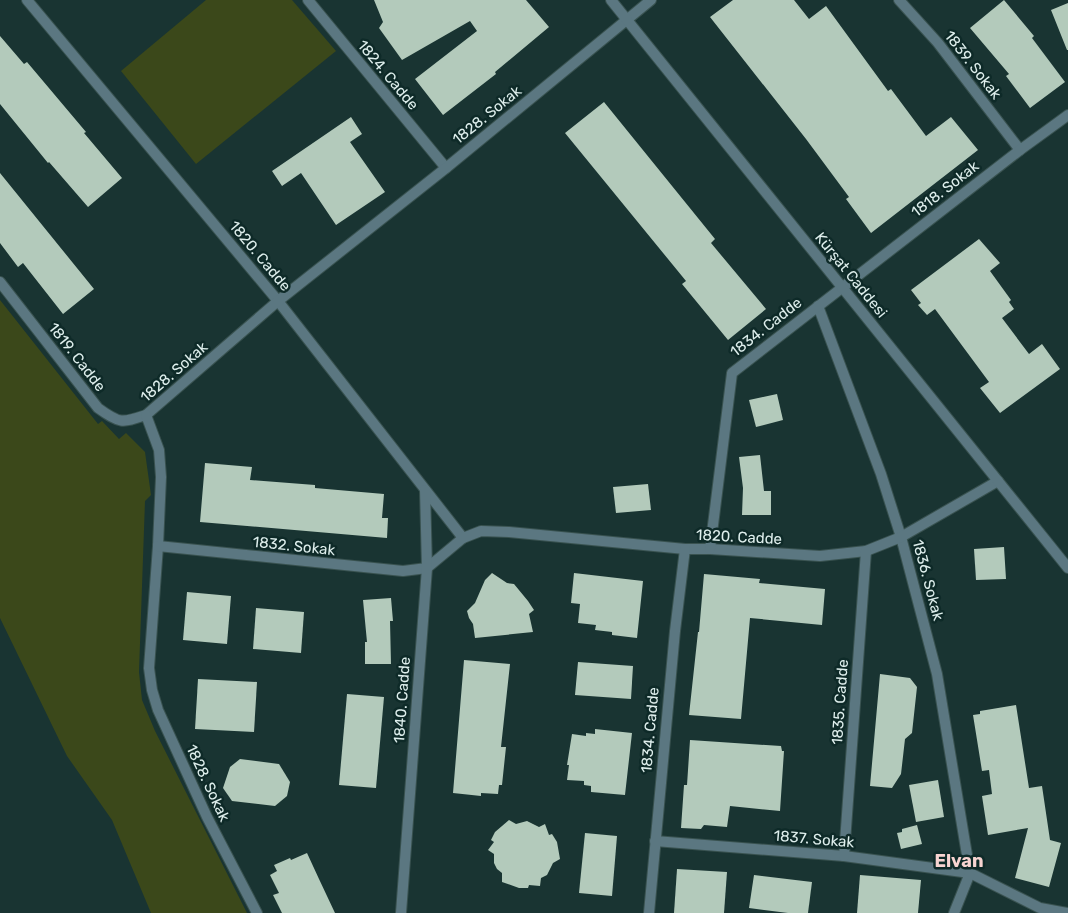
<svg xmlns="http://www.w3.org/2000/svg" width="1068" height="913" font-family="Rubik,sans-serif">
	<style>
		.green { fill: #3b481a }
		.building { fill: #b3cabb }
		.lines { fill: none; stroke-linecap: round; stroke-linejoin: round }
		.minor-casing { stroke: #395250; stroke-width: 12 }
		.tertiary-casing { stroke: #395250; stroke-width: 12 }
		.minor { stroke: #5b7781; stroke-width: 10 }
		.tertiary { stroke: #5b7781; stroke-width: 10 }
		.labels { text-anchor: middle; dominant-baseline: central; stroke-width: 5; stroke-linejoin: round; paint-order: stroke }
		.street-label { font-size: 15px; fill: #deeeec; stroke: #0e2a28 }
		.quarter-label { font-size: 18px; font-weight: bold; fill: #f7d4d1; stroke: #0e2a28 }
	</style>
	<rect width="100%" height="100%" fill="#193432"/>
	<!-- green -->
	<g class="green">
		<path d="M206,0h86l44,51 -140,113 -75,-93z"/>
		<path d="M0,300l98,124 4,-3 17,18 7,-6 19,19 6,43 -6,6 -6,171 3,28 13,31 92,182h-96l-39,-93 -45,-64 -67,-138z"/>
	</g>
	<!-- building -->
	<g class="building">
		<path d="M374,0h152l23,27 -54,45 1,2 -53,41 -28,-36 62,-48 -7,-10 -68,39 -23,-32 4,-6z"/>
		<path d="M733,0h61l15,19 17,-13 62,85 3,-2 35,47 25,-19 27,33 -107,83 -25,-34 3,-2 -43,-58 -96,-122z"/>
		<path d="M1004,0l30,36 -2,2 33,44 -35,26 -24,-32 3,-2 -39,-46z"/>
		<path d="M1068,3v47h-1l-16,-40z"/>
		<path d="M0,36l24,28 3,-2 59,70 -2,1 38,45 -34,29 -39,-45 -1,1 -48,-59z"/>
		<path d="M604,102l111,137 -4,4 55,66 -38,31 -46,-56 4,-3 -121,-148z"/>
		<path d="M351,117l11,17 -12,8 35,50 -49,33 -35,-52 -19,13 -10,-15z"/>
		<path d="M0,173l94,116 -31,25 -40,-51 -5,4 -18,-24z"/>
		<path d="M979,239l21,24 -10,8 21,29 -2,2 5,7 -12,9 27,36 13,-10 18,25 -60,44 -20,-25 9,-6 -54,-73 -8,6 -9,-10 3,-2 -10,-13z"/>
		<path d="M777,394l6,26 -27,7 -7,-27z"/>
		<path d="M760,455l4,36h7v24h-29l1,-27 -4,-31z"/>
		<path d="M205,463l47,4 -2,13 65,5v3l69,6 -2,24h6l-1,20 -187,-16z"/>
		<path d="M648,484l3,26 -35,3 -3,-26z"/>
		<path d="M1004,547l2,32 -30,1 -2,-31z"/>
		<path d="M492,573l15,10 7,1 14,17 6,9 -5,4 4,18 -58,6 -2,-14 -4,-6 -2,-7 8,-8 10,-23z"/>
		<path d="M574,573l69,8 -6,57 -25,-3v-3l-17,-2 1,-5 -18,-2 2,-19 -9,-1z"/>
		<path d="M704,574l56,5 -1,4 66,6 -3,36 -72,-7 -9,101 -52,-4 9,-83h1z"/>
		<path d="M187,592l44,4 -4,48 -44,-4z"/>
		<path d="M391,598l2,23h-3l1,43h-26v-22h2l-4,-42z"/>
		<path d="M256,608l48,4 -3,41 -48,-4z"/>
		<path d="M464,660l46,4 -9,83h5l-4,38h-3l-1,9 -17,-1v3l-28,-3z"/>
		<path d="M578,662l55,4 -2,33 -56,-4z"/>
		<path d="M880,674l30,4 7,9 -5,46 -7,6 -4,35 -9,14 -22,-2z"/>
		<path d="M198,679l59,3 -3,50 -59,-3z"/>
		<path d="M347,694l37,3 -8,91 -37,-3z"/>
		<path d="M1016,705l13,83 13,-2 8,54 11,3 -12,44 -34,-9 13,-50 -40,7 -6,-39 10,-2 -3,-24 -7,1 -9,-56 7,-1v-3z"/>
		<path d="M595,729l37,4 -7,62 -34,-3v-6l-7,-1v-4l-17,-1 2,-15h-2l5,-31 14,2v-3l9,1z"/>
		<path d="M690,740l91,6 1,5h2l-4,60 -50,-5 -3,21 -23,-2 -3,4 -20,-1 3,-43h3z"/>
		<path d="M240,759l39,5 11,18 -3,14 -12,10 -43,-5 -9,-13 7,-21z"/>
		<path d="M938,780l6,37 -28,5 -7,-37z"/>
		<path d="M509,820l7,4 11,-3 12,6 6,-3 4,11 3,-1 5,8 3,17 -7,4 -6,12 -6,3 -1,8 -11,-1 -1,3h-9l-17,-6v-9l-5,-4 -3,-6v-9l-6,-4 6,-8 -3,-2 4,-8z"/>
		<path d="M917,825l5,19 -21,5 -4,-16 5,-1v-3z"/>
		<path d="M585,833l32,3 -5,60 -33,-3z"/>
		<path d="M307,853l12,26 16,34h-53l-9,-18 6,-2 -9,-18 7,-4 -3,-6 16,-7 1,2z"/>
		<path d="M677,869l50,3 -3,41h-50z"/>
		<path d="M754,875l58,7 -4,31h-20l-39,-5z"/>
		<path d="M860,875l61,5 -3,33h-61z"/>
	</g>
	<g class="lines">
		<defs>
			<g id="minor">
				<path d="M27,0l251,301 185,237"/>
				<path d="M308,0l138,168"/>
				<path d="M899,0l39,43 82,107"/>
				<path d="M0,282l98,126c22,16 24,15 48,7l132,-114 168,-133 205,-168"/>
				<path d="M818,306l63,168 20,63 36,137 33,199"/>
				<path d="M146,415l13,35 2,27 -3,69 -9,122 3,22 6,20 49,107 50,96"/>
				<path d="M158,546l245,25 24,-3 36,-30 18,-7 28,1 176,17h25l110,7 46,-5 35,-14 97,-56"/>
				<path d="M710,549l22,-176 288,-223 48,-35"/>
				<path d="M655,841l189,15 126,17 70,35 27,5"/>
				<path d="M844,856l22,-305"/>
				<path d="M401,913l26,-345 -2,-78"/>
				<path d="M649,913l26,-282 10,-82"/>
				<path d="M954,913l16,-40"/>
			</g>
			<path id="tertiary" d="M611,0l457,568"/>
		</defs>
		<!-- minor casing -->
		<use href="#minor" class="minor-casing"/>
		<!-- tertiary casing -->
		<use href="#tertiary" class="tertiary-casing"/>
		<!-- minor -->
		<use href="#minor" class="minor"/>
		<!-- tertiary -->
		<use href="#tertiary" class="tertiary"/>
	</g>
	<g class="labels">
		<!-- street labels -->
		<g class="street-label">
			<text transform="translate(973 65) rotate(52)">1839. Sokak</text>
			<text transform="translate(388 75) rotate(50)">1824. Cadde</text>
			<text transform="translate(487 115) rotate(-39)">1828. Sokak</text>
			<text transform="translate(945 189) rotate(-38)">1818. Sokak</text>
			<text transform="translate(260 256) rotate(50)">1820. Cadde</text>
			<text transform="translate(851 275) rotate(51)">Kürşat Caddesi</text>
			<text transform="translate(766 327) rotate(-38)">1834. Cadde</text>
			<text transform="translate(77 357) rotate(52)">1819. Cadde</text>
			<text transform="translate(174 372) rotate(-41)">1828. Sokak</text>
			<text transform="translate(739 537) rotate(3)">1820. Cadde</text>
			<text transform="translate(294 546) rotate(6)">1832. Sokak</text>
			<text transform="translate(928 580) rotate(75)">1836. Sokak</text>
			<text transform="translate(402 700) rotate(-86)">1840. Cadde</text>
			<text transform="translate(840 702) rotate(-86)">1835. Cadde</text>
			<text transform="translate(650 730) rotate(-85)">1834. Cadde</text>
			<text transform="translate(208 783) rotate(65)">1828. Sokak</text>
			<text transform="translate(814 839) rotate(5)">1837. Sokak</text>
		</g>
		<!-- quarter labels -->
		<g class="quarter-label">
			<text x="959" y="861">Elvan</text>
		</g>
	</g>
</svg>
